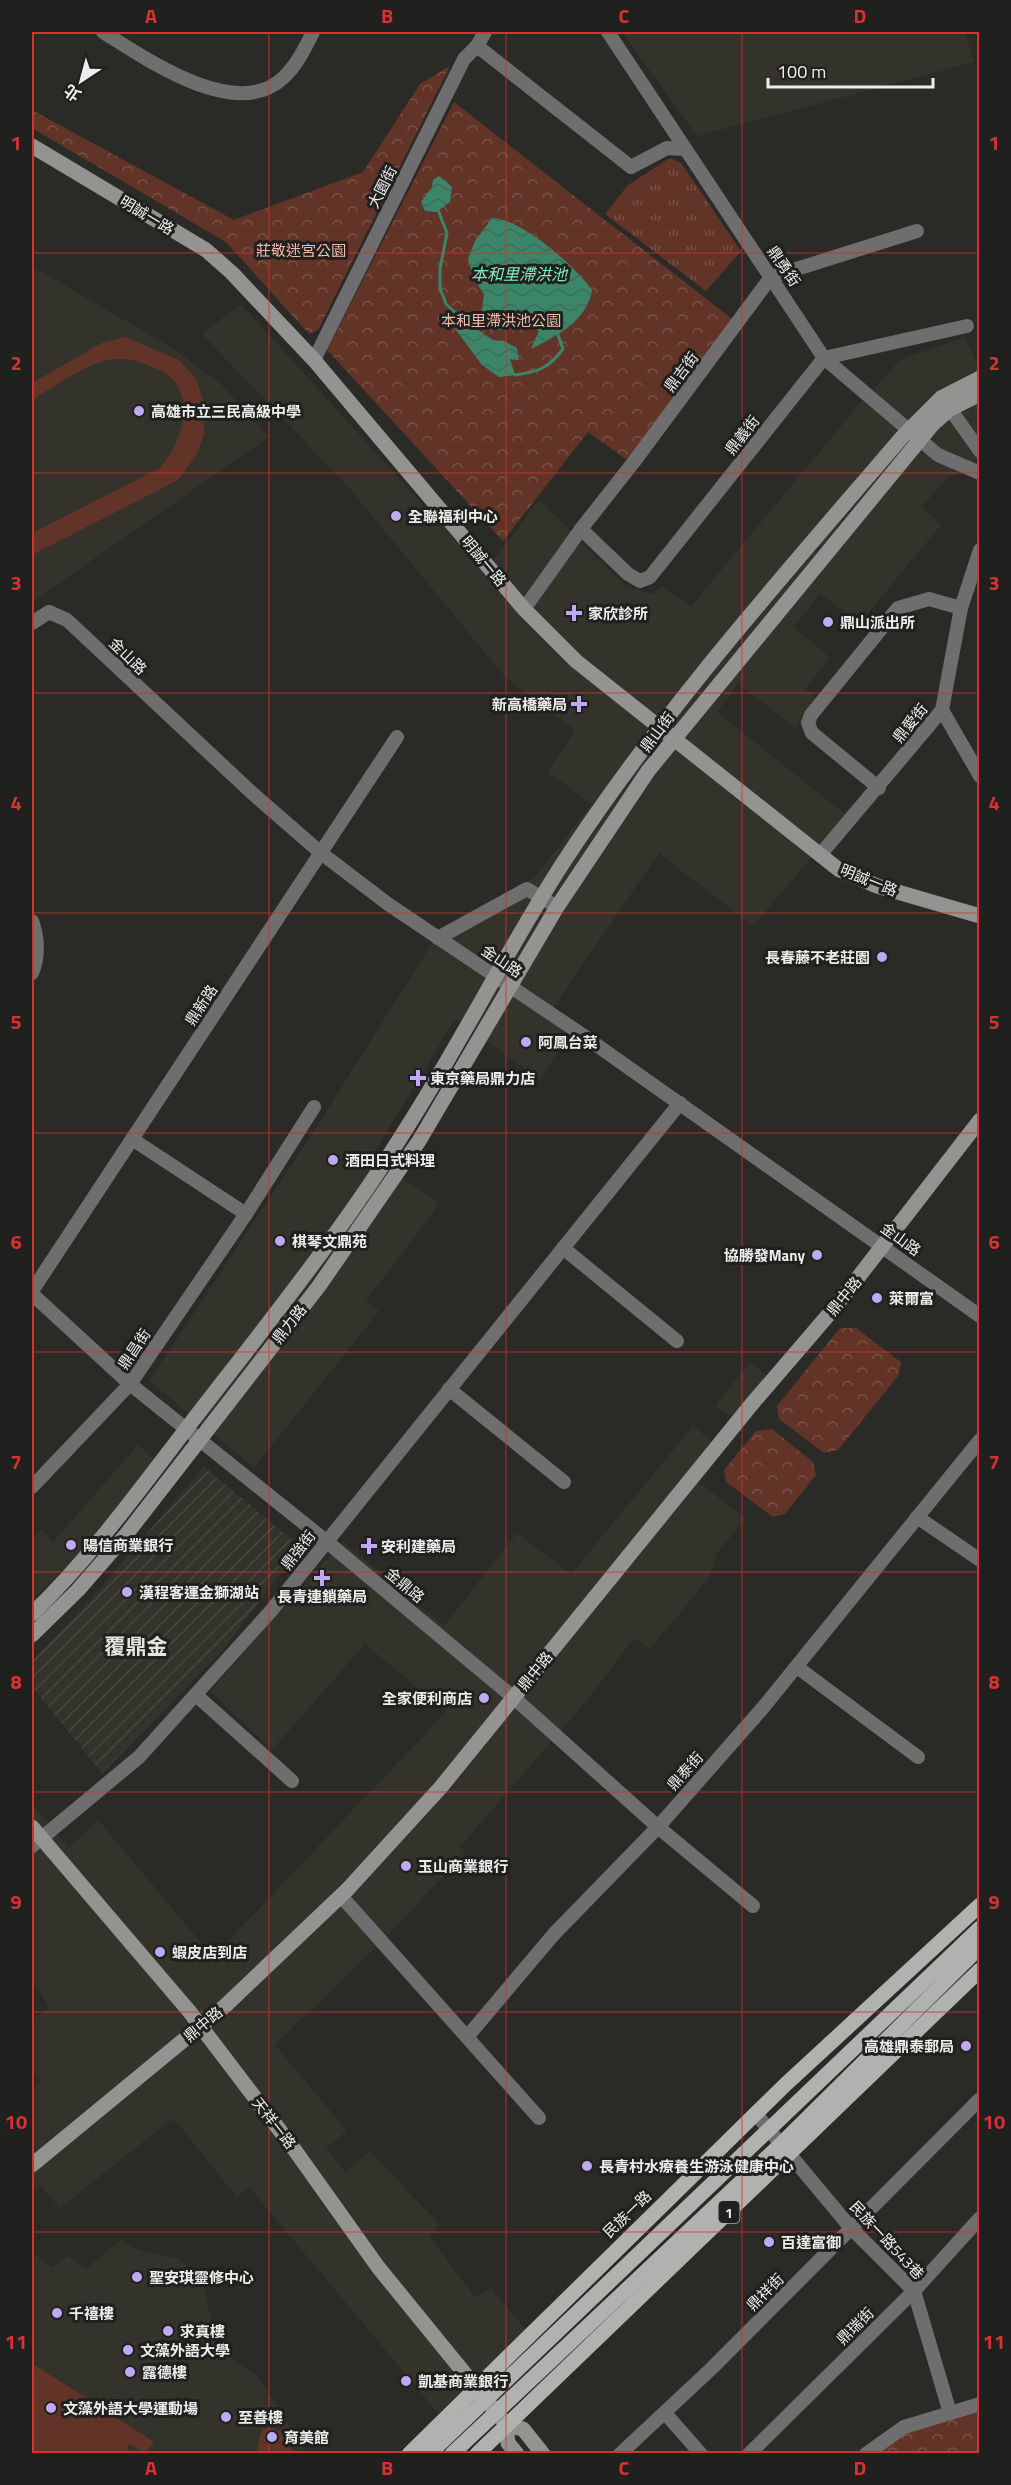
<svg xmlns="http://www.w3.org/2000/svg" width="1011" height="2485" font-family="'Titillium Web','Noto Sans TC',sans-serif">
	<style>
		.built { fill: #34332b }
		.industrial { fill: url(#industrial-furrows) }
		.grass { fill: url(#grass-tufts) }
		.forest { fill: url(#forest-crowns) }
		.pitch { fill: #623428 }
		.water { fill: url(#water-waves) }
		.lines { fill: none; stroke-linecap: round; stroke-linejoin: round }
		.stream { stroke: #3b8569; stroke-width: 3 }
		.street { stroke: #6d6e6d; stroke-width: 14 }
		.secondary { stroke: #939492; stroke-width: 15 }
		.primary { stroke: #b0b2af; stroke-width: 15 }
		.grid { fill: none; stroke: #d73232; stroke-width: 1.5; stroke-opacity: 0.55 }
		.poi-dot { fill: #bfa9f4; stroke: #20201e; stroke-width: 2 }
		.labels { text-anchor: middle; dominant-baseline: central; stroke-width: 6; stroke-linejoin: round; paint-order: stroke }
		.shield { fill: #20201e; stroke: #b0b0ae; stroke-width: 1.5 }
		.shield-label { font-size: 14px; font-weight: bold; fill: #ededeb }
		.street-label { font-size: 15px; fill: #ededeb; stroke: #20201e }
		.park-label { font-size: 15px; fill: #f4bbac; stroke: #20201e }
		.poi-label { font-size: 15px; font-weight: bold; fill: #ededeb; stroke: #20201e; text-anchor: start }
		.water-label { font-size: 16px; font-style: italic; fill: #82ecc3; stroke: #20201e }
		.district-label { font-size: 21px; font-weight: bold; fill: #e4e4e0; stroke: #20201e }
		.neatline { fill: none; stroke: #d73232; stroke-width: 2 }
		.grid-label { font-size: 20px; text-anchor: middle; font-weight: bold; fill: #d73232 }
	</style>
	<defs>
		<pattern id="industrial-furrows" width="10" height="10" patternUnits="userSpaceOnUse" patternTransform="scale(1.5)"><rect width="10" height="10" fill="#34332b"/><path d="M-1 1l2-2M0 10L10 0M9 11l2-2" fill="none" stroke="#484740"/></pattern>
		<pattern id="grass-tufts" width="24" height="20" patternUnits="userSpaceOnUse" patternTransform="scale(1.5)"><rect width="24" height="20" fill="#623428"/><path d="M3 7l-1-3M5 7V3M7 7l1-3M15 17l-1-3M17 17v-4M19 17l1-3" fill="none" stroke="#795247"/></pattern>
		<pattern id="forest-crowns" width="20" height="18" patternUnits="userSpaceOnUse" patternTransform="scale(1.5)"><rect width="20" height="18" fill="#623428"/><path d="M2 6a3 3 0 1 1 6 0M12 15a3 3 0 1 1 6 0" fill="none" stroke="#795247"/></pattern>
		<pattern id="water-waves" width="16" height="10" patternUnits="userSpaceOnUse" patternTransform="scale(1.5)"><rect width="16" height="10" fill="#3b8569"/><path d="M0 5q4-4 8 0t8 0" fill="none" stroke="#406c5b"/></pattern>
	</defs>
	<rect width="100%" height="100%" fill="#2a2a27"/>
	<!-- built -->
	<g class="built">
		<path d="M622,32h343l9,30 -277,74z"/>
		<path d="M32,266l142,83 48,36 47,52 -237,165z"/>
		<path d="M241,304l243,268 55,-72 87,86 26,8 9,-8 30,20 171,-205 39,-42 64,-22 14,31v91l-33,20 -24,28 19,18 -81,98 -40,-29 -26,33 36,31 -25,31 11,9 -20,30 -58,-44 -21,28 130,104 -94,110 -94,-73 -113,165 23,17 -29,44 -85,-60 -84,139 69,45 -74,98 13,10 -125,157 -105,-87 163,-247 129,-205 93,-51 58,-74 -44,-32 27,-42 -69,-52 -156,-189 -148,-155z"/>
		<path d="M750,1362l27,23 -78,98 47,35 -28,34 -9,26 -59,71 -16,-11 -45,60 -129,149 6,6 -93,97 -98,95 72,86 -21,16 19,25 25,-21 70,74 -10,12 45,61 16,-10 35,42 -88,83 -189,-226 -12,10 -64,-79 -113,90 -20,-23 -8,7v-103l8,-7 -8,-15v-48l18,-11 -18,-28v-176l37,44 29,-28 115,137 233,-245 -81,-68 -93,106 -62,-59 132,-150 102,85 73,-93 54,41 122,-148 20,16 20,-24 -18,-12z"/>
		<path d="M138,1445l18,16 -82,98 -42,41v-62l10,-8 11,12z"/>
		<path d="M120,2240l21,11 36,7 17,13 11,18 9,50 22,23 21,13 50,78h-275v-201l21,16 15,-12 18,13z"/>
	</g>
	<!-- industrial -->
	<path class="industrial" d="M204,1467l96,79 -77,104 -121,123 -70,-86v-26l59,-62z"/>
	<!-- grass -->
	<path class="grass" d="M670,158l11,5 60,88 -35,40 -101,-77 23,-29z"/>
	<!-- forest -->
	<g class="forest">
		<path d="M450,66l-132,264 -9,4 -83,-92 -194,-114v-18l202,110 129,-48 57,-88z"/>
		<path d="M454,102l278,217 -105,141 -39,-28 -85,109 -176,-191z"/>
		<path d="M840,1328h16l45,34 -2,13 -61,75 -14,3 -45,-34 -2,-13z"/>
		<path d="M772,1429l41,33 3,13 -31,39 -12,3 -47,-35 -2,-12 32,-39z"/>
		<path d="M979,2409v44l-105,1 29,-20z"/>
	</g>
	<!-- pitch -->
	<g class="pitch">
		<path d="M125,337l54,23 17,19 7,20 1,35 -7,20 -19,26 -146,75v-22l128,-65c19,-21 37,-68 10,-91 -5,-5 -14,-8 -20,-11 -12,-5 -24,-8 -36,-7 -25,2 -60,28 -82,41v-17l70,-40z"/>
		<path d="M32,2364l9,5 113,73 -9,11 -18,-10 2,10h-97z"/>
		<path d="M273,2428l7,3 14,22h-38l6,-24z"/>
	</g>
	<!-- water -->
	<g class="water">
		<path d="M439,176l13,11 -2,15 -14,10 -11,-1 -4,-9 11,-15 1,-7z"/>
		<path d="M492,218c30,1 83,48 100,72 -5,31 -35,46 -61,59l8,-18 -12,-18 -15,-1 -7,7 4,7 -4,5 -12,-3 -12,-10 3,-24 -10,-15 -6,-20 7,-18z"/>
		<path d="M463,320l30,20 11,1 13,7 2,12 -9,-1 5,16 -16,2 -17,-12 -26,-35z"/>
	</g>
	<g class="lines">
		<!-- stream -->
		<g class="stream">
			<path d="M438,210l9,23 -7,36v19l6,16 17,16"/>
			<path d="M515,375c23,-3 34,-7 48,-26l-5,-14"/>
		</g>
		<!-- street -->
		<g class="street">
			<path d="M103,32c43,27 133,90 180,46 14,-13 22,-30 30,-46"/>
			<path d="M608,32l216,326 114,97 42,18"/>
			<path d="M477,46l154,121 36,-19 17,1"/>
			<path d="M314,360l150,-301 13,-13 8,-14"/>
			<path d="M950,409l30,42"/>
			<path d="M581,529l47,45 12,7 10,-4 174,-219 143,-32"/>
			<path d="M524,609l57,-80 52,-66 138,-186 146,-46"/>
			<path d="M32,623l17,-11 18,8 184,172 70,61 67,51 193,130 399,282"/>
			<path d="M942,710l38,66"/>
			<path d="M879,788l-67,-55 -4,-10 3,-8 87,-107 31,-9 32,9"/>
			<path d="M820,855l122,-145 19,-102 19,-58"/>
			<path d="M32,921c6,16 7,36 0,52"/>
			<path d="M438,938l89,-49 30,18"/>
			<path d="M132,1139l114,75"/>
			<path d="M563,1248l114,93"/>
			<path d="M32,1291l365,-554"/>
			<path d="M32,1294l98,90 196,157 187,156 145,130 95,79"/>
			<path d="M449,1389l115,93"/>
			<path d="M32,1487l98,-103 116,-170 68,-107"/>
			<path d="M917,1517l63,43"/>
			<path d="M797,1667l121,90"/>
			<path d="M196,1695l96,86"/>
			<path d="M32,1846l107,-89 132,-146 409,-508"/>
			<path d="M341,1896l198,222"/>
			<path d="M467,2037l87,-103 104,-107 103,-117 219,-270"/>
			<path d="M756,2114l95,114 63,63 36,122"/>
			<path d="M665,2413l36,41"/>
			<path d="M620,2454l91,-85 269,-270"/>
			<path d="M749,2454l165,-163 66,-73"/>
			<path d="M866,2454l38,-27 76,-23"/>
		</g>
		<!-- secondary -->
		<g class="secondary">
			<path d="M32,146l174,104 26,23 82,87 210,249 52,52 262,208 39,17 103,30"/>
			<path d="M32,1614c58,-56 106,-122 155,-186 77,-100 156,-197 222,-304 54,-85 99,-176 154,-261 99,-152 222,-289 340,-427l38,-38 39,-20"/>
			<path d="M32,1635l46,-45 47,-54 194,-250 100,-145 138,-234 91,-136 284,-346 18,-16 30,-15"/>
			<path d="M32,1827l157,184 105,138 84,118 127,156"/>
			<path d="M32,2165l193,-159 122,-116 94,-103 310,-382 85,-99 144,-186"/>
			<path d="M506,2425l17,4 20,25"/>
			<path d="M506,2425l2,18 9,11"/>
		</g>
		<!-- primary -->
		<g class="primary">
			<path d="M409,2454l377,-370 194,-179"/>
			<path d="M429,2454l551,-526"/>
			<path d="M452,2454l328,-309 200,-198"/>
			<path d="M477,2454l503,-484"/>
		</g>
	</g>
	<!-- grid -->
	<path class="grid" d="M269,32v2422M506,32v2422M742,32v2422M32,253h948M32,473h948M32,693h948M32,913h948M32,1133h948M32,1352h948M32,1572h948M32,1792h948M32,2012h948M32,2232h948"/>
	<!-- markers -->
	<g class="poi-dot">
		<circle cx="139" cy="411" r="6"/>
		<circle cx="396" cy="516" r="6"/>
		<path d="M571 604h6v6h6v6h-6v6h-6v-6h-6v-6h6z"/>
		<circle cx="828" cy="622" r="6"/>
		<path d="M576 695h6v6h6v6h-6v6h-6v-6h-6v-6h6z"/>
		<circle cx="882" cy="957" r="6"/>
		<circle cx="526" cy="1042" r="6"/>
		<path d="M415 1069h6v6h6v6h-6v6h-6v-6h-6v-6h6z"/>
		<circle cx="333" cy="1160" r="6"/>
		<circle cx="280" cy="1241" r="6"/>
		<circle cx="817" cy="1255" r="6"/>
		<circle cx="877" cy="1298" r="6"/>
		<circle cx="71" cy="1545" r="6"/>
		<path d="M366 1537h6v6h6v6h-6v6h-6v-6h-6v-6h6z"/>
		<path d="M319 1569h6v6h6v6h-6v6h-6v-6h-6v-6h6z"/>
		<circle cx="127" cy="1592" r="6"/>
		<circle cx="484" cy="1698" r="6"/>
		<circle cx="406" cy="1866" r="6"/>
		<circle cx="160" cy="1952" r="6"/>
		<circle cx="966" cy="2046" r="6"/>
		<circle cx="587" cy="2166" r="6"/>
		<circle cx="769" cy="2242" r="6"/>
		<circle cx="137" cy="2277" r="6"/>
		<circle cx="57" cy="2313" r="6"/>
		<circle cx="168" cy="2331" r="6"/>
		<circle cx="128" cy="2350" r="6"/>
		<circle cx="130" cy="2372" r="6"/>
		<circle cx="406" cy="2381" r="6"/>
		<circle cx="51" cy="2408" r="6"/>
		<circle cx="226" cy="2417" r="6"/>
		<circle cx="272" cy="2437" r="6"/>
	</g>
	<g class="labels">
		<!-- shield labels -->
		<rect class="shield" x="718.5" y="2201" width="21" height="22" rx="4.5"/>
		<g class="shield-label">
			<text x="729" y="2212">1</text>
		</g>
		<!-- street labels -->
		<g class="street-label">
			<text transform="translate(382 187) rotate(-63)">大園街</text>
			<text transform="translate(147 215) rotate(31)">明誠一路</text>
			<text transform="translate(784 266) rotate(56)">鼎勇街</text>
			<text transform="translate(681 372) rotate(-53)">鼎吉街</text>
			<text transform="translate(742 435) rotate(-52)">鼎義街</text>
			<text transform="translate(484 561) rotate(50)">明誠一路</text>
			<text transform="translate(128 656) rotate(44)">金山路</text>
			<text transform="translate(910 723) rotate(-51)">鼎愛街</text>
			<text transform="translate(657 732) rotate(-53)">鼎山街</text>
			<text transform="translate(869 880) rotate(22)">明誠一路</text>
			<text transform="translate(502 961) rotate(34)">金山路</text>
			<text transform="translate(201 1005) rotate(-57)">鼎新路</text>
			<text transform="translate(901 1239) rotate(36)">金山路</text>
			<text transform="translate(844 1296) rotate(-51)">鼎中路</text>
			<text transform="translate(289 1324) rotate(-52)">鼎力路</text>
			<text transform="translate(134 1349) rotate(-56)">鼎昌街</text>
			<text transform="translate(298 1550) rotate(-52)">鼎強街</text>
			<text transform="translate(405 1585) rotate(40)">金鼎路</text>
			<text transform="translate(535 1671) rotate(-51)">鼎中路</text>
			<text transform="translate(685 1771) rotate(-48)">鼎泰街</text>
			<text transform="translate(203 2024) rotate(-40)">鼎中路</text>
			<text transform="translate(274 2123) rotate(52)">天祥一路</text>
			<text transform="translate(627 2214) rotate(-44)">民族一路</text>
			<text transform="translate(887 2240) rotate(47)">民族一路543巷</text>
			<text transform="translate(765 2292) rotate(-45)">鼎祥街</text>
			<text transform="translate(855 2326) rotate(-45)">鼎瑞街</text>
		</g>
		<!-- park labels -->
		<g class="park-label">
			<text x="301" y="250">莊敬迷宮公園</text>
			<text x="501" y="320">本和里滯洪池公園</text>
		</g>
		<!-- poi labels -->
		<g class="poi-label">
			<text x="151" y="411">高雄市立三民高級中學</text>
			<text x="408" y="516">全聯福利中心</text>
			<text x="588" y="613">家欣診所</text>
			<text x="840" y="622">鼎山派出所</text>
			<text x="567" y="704" text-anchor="end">新高橋藥局</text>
			<text x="870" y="957" text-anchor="end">長春藤不老莊園</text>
			<text x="538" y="1042">阿鳳台菜</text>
			<text x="430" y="1078">東京藥局鼎力店</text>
			<text x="345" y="1160">酒田日式料理</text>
			<text x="292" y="1241">棋琴文鼎苑</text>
			<text x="805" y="1255" text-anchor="end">協勝發Many</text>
			<text x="889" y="1298">萊爾富</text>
			<text x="83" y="1545">陽信商業銀行</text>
			<text x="381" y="1546">安利建藥局</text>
			<text x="139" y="1592">漢程客運金獅湖站</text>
			<text x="322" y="1596" text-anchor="middle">長青連鎖藥局</text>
			<text x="472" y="1698" text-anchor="end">全家便利商店</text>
			<text x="418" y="1866">玉山商業銀行</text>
			<text x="172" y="1952">蝦皮店到店</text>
			<text x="954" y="2046" text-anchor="end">高雄鼎泰郵局</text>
			<text x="599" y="2166">長青村水療養生游泳健康中心</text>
			<text x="781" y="2242">百達富御</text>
			<text x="149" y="2277">聖安琪靈修中心</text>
			<text x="69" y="2313">千禧樓</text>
			<text x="180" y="2331">求真樓</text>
			<text x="140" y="2350">文藻外語大學</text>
			<text x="142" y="2372">露德樓</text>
			<text x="418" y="2381">凱基商業銀行</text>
			<text x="63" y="2408">文藻外語大學運動場</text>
			<text x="238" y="2417">至善樓</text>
			<text x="284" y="2437">育美館</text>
		</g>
		<!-- water labels -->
		<g class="water-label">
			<text x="519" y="274">本和里滯洪池</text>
		</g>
		<!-- district labels -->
		<g class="district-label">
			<text x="136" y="1646">覆鼎金</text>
		</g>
	</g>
	<!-- border -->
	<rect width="1011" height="2485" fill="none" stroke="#20201e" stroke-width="66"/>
	<!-- north arrow -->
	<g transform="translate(81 81) rotate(216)" stroke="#20201e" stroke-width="4.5" paint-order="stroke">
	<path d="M0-4.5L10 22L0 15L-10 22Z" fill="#ededeb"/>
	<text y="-9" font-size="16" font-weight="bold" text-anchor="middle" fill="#ededeb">北</text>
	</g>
	<!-- scale -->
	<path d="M768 78v9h165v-9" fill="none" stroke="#ededeb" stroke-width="3"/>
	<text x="777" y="78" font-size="18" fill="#ededeb" stroke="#20201e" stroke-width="4.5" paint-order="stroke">100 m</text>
	<rect x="33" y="33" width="945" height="2419" class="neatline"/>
	<g class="grid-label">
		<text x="151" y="23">A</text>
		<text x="387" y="23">B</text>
		<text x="624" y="23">C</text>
		<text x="860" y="23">D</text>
		<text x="16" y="150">1</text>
		<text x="994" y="150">1</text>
		<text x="16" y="370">2</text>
		<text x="994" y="370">2</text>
		<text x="16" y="590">3</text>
		<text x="994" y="590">3</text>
		<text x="16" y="810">4</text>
		<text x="994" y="810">4</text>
		<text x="16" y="1029">5</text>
		<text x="994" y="1029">5</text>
		<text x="16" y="1249">6</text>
		<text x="994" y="1249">6</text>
		<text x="16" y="1469">7</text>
		<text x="994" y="1469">7</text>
		<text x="16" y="1689">8</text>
		<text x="994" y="1689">8</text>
		<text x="16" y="1909">9</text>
		<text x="994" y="1909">9</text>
		<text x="16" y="2129">10</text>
		<text x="994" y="2129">10</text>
		<text x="16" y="2349">11</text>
		<text x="994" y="2349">11</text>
		<text x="151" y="2475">A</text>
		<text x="387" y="2475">B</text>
		<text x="624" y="2475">C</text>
		<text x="860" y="2475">D</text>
	</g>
</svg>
